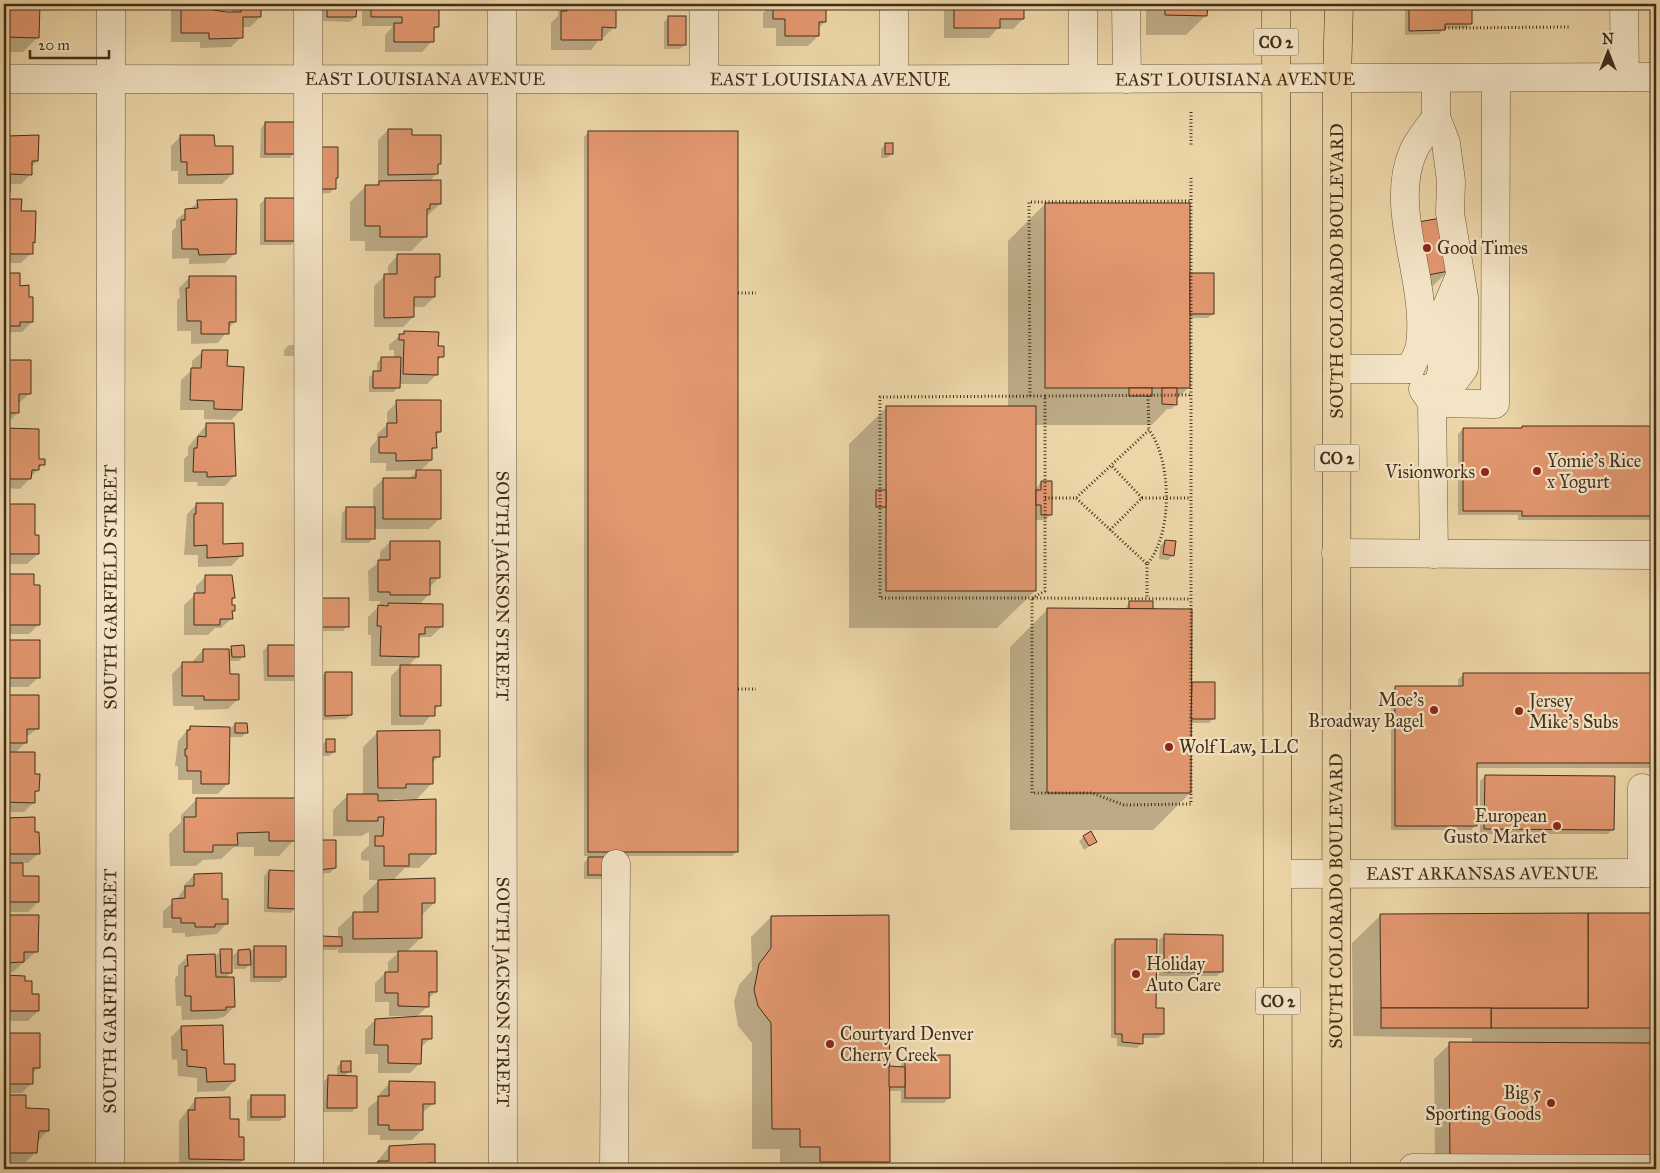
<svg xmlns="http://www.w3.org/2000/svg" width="1660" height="1173" font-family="'IM FELL Great Primer',serif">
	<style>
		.shadow { fill: #0003; fill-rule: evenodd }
		.building { fill: #e2976f; stroke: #422e19 }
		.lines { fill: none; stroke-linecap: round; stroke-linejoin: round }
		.minor-casing { stroke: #6c583d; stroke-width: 29 }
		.major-casing { stroke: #422e19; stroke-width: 29 }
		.path { stroke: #422e19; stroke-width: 3; stroke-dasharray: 1 2.5; stroke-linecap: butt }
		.minor { stroke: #f3e4c6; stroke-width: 28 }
		.major { stroke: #ecd6a8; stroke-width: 28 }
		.poi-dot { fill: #8f2418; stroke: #f3e4c6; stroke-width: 2 }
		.labels { text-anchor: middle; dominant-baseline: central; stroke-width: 4.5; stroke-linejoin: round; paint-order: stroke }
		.shield { fill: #f3e4c6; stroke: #77654d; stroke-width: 1 }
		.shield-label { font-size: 16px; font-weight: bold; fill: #422e19 }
		.street-label { font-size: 18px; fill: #422e19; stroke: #f3e4c6 }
		.poi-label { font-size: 18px; fill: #422e19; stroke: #f3e4c6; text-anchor: start }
	</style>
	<rect width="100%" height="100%" fill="#ecd6a8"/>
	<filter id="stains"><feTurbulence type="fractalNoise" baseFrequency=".004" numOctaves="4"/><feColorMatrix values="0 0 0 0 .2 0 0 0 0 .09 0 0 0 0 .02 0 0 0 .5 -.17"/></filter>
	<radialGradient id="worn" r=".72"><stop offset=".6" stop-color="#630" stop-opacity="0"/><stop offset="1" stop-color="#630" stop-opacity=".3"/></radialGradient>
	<!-- shadow -->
	<g class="shadow">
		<path d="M4,4h35l-1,33 -15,15h-19z"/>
		<path d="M171,4h41v8l20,1v-9h28v13l-10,10h-9v10l-10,10 -31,1v-6h-29z"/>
		<path d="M323,4h33l-1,13 -5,5 -27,-1z"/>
		<path d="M362,4h76v23l-6,5v9l-10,11h-37v-17l8,-9h-31z"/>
		<path d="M560,4h54v23l-10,10h-3l-10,13h-40v-27l7,-7v-10z"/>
		<path d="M705,4h18l-4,5h-14z"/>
		<path d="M772,4h53v18l-7,6v8l-10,10h-32v-18h-13v-15z"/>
		<path d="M944,4h79v15l-10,10h-16l-8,9h-45z"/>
		<path d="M1146,4h60v11l-20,20h-40z"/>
		<path d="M1399,4h109v2l-5,4 -32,1v12l-5,5h-22l-5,6 -34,1v-26h-6z"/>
		<path d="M669,17l16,28 -5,4h-16v-27z"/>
		<path d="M265,123l29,30 -4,5h-30l1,-30z"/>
		<path d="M388,130l23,6 28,28 -2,9 -8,9 11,22 -14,13v19l-15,15h-46v-10h-15v-39l15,-15h10l3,-3v-44z"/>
		<path d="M589,132l147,720 -4,4h-122l-4,23h-22v-16l6,-7h-6v-719z"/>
		<path d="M181,136l32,11 19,27 -10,10h-44v-13h-7v-25z"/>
		<path d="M7,137l30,24 -6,6v7l-10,10h-13v8l-4,5v-57z"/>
		<path d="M886,144l6,9 -5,5h-6v-9z"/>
		<path d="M337,148v30l-3,3v7l-4,5 -14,1z"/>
		<path d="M265,199l30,41 -4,5h-31v-41z"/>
		<path d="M4,200h16v13l14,29 -2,3 -1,8 -10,10h-17z"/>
		<path d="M198,202l37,51 -10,10 -36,1v-6l-17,1v-28l4,-4v-7z"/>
		<path d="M1045,204l144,73 24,37 -5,4h-19v69l-13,13v4l-5,5h-4l-15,16h-117v64l6,-7 9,33 -4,5h-11v71l-38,37h-148v-184l38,-37h121v-166z"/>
		<path d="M1400,246l48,25 -15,15 -20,3z"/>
		<path d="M398,255l40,22 -4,5v15l-10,10h-11v10l-10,10h-29v-41l10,-10h4v-10z"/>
		<path d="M4,274h15v13l9,11 4,24 -10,10h-10l-3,4h-5z"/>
		<path d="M189,278l46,43 -17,22 -27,1v-13h-14v-31l3,-3 -1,-9z"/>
		<path d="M404,332l33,15 5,9 -5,6v12l-10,10h-28l-5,8h-25v-15l8,-5v-9l5,-5h12v-8h-5v-5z"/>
		<path d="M289,345h10v7l-5,4h-10v-6z"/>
		<path d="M203,351l23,16 15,43 -10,10 -27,-1v-9h-24l1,-30 11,-10v-9z"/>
		<path d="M4,362h25v32l-11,10v8l-10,11h-4z"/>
		<path d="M397,402l43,30 -5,4v11l-4,4v9l-12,12 20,47 -10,10h-56v9l-4,5h-28l1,-30 5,-5 26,1v-20l10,-10h26l9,-9 -32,1v-8h-16v-15l7,-8v-6l10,-9v-13z"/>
		<path d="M207,424l28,51 -10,11h-28l1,-4h-14v-23l4,-4v-8z"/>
		<path d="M1656,428v92h-138v-5h-60v-81l5,-5z"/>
		<path d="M4,430h34v30l5,4 -23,25 -16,-1z"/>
		<path d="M197,504l25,41 19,11 -10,10 -33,1v-12h-14l3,-41z"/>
		<path d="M4,505h30v31l4,18 -11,10h-23z"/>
		<path d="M1165,541l8,14 -5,5 -9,-1 1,-13z"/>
		<path d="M390,542l49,35 -10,11v6l-10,11 22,22 -10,10h-10l-3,3v16l-10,10 31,39 -16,20h-32v-49l10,-10h-30v-31h-3v-18l10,-10h8l2,-2h-8v-4h-11l-1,-30 12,-10v-9z"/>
		<path d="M4,575h28l7,49 -10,10h-25z"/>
		<path d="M206,576l28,22 -3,2v7h2l-1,11 -11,10h-6l-7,7h-24v-30l12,-11v-8z"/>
		<path d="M1129,602l22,8 39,74h24v34l-5,5h-19v70l-37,37h-143v-183l38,-38 77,1z"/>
		<path d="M318,604l29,22 -4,5h-25z"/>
		<path d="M4,641h35v36l-11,10h-24z"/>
		<path d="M268,646h32l-5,35h-31l-1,-30z"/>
		<path d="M232,647l11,9 -4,5h-11l1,14 9,24 -10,10 -34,1v-4h-21l-1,-32 10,-10 11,-1v-2l10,-11h26z"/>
		<path d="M325,673l26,42 -5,4 -25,1 -1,-42z"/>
		<path d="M1463,675h193v88l-4,5h-176v57l-5,5h-80v-138l4,-4h63v-9z"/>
		<path d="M4,696h34v32l-13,10v5l-10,10 19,22 4,15 -4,4v8l-10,10h-20z"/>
		<path d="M235,724l11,9 -4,4h-13l-1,46 -10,11h-26v-14h-14v-14h-3l3,-25 12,-14 39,3z"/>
		<path d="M378,732l60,25 -6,6v20l-17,18 19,52 -15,15h-14l-13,13 42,22 -13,13v22l-15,14 29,40 -7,7v7l-13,12 16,20 -11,10v15l-10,10h-32v-19h-13v-24l10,-10 40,-2v-2h-26v-14h-14v-19l10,-10h3v-11l10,-9h-60v-5l-2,2h-19v-8l21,-4v-10l16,-15h9v-17l16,-16h-10v-19l-8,-1v-7l8,-8v-13l-8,4h-28v-26l15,-15h15v-48zM394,799h17l-4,4h-17z"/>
		<path d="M326,741l8,11 -5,4h-7v-11z"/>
		<path d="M1485,776l128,53 -5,5h-128v-53z"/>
		<path d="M196,800l98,40 -15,16h-25v-9h-20l-13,12 -18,1 -7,6h-26l-1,-32 12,-12v-7z"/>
		<path d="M33,818v15l6,20 -11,10h-6v14l16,25 -10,10h-24v-93z"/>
		<path d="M1084,837l11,5 -11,8 -5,-9z"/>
		<path d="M315,846l20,22 -5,5 -15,1z"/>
		<path d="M269,871l27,37 -5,5 -27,-1v-36z"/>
		<path d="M194,875l27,25 6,23 -10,11 -32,3v-4h-13v-5h-9v-17l13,-11 8,-11v-4z"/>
		<path d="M1381,915h275v133h-6l-215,121 -1,-110 16,-15h22v-6l-119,-2 -1,-93z"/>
		<path d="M4,916h34l-1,35 -24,21h-9z"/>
		<path d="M771,917l117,150 13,1v-7l5,-5 43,42 -5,5h-43v-12h-13l1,70 -8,8h-81v-3h-20v-17h-28v-106l-14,-17 -4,-24 5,-17 13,-15 -1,-33z"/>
		<path d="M1164,936l57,36 -4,4h-58v-36z"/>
		<path d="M1116,940l39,69 8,25 -5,4h-16v5l-5,5 -20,-2v-8h-6v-93z"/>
		<path d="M254,948l31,29 -5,5h-30v-18l-5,5h-11l-1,-13 5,-5 11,2z"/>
		<path d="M221,951l10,21 -6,7 9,28 -10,10 -9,2 -33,1 -1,-14h-5l-1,-28 3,-3v-9l10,-10 26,1z"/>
		<path d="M4,977h19v5l15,29 -10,10h-24z"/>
		<path d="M181,1027l42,39 11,15 -10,10 -27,1v-14l-19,-2 -1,-17 -5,1 -1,-23z"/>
		<path d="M4,1034h35v33l-7,7v9l-10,10h-18z"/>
		<path d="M341,1063l8,8 -5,6 12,30 -4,5h-29l1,-31 4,-4h9v-10z"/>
		<path d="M390,1083l44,20 -12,10v17l-10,10h-32v-5h-12v-27l12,-10v-5z"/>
		<path d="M252,1096l32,20 -4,5h-33v-20z"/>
		<path d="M4,1097h21v12l23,21 -12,14v8l-10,10h-22z"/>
		<path d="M196,1099l33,22 9,18 5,21 -10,9h-54v-48z"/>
		<path d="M389,1147l45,15 -7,7h-56z"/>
	</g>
	<!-- building -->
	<g class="building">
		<path d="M4,4h36l-1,34 -34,-1z"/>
		<path d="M181,4h32v6l14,2h14v-8h20v13h-18v21l-34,1v-6h-28z"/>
		<path d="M327,4h30l-1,13h-29z"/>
		<path d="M371,4h68v23h-5v15h-40v-19h8v-6h-31z"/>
		<path d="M567,4h49v24l-14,-1v13h-41v-29h6z"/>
		<path d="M773,4h53v18h-7v14h-34v-17h-12z"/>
		<path d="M954,4h70v15h-24v9h-46z"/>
		<path d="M1165,4h43l-1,12 -42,-1z"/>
		<path d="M1403,4h106v2l-37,1v17h-27v6l-36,1v-26z"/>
		<rect x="668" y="16" width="18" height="29"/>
		<rect x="265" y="122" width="31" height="32"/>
		<path d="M388,129h24v6h29v29h-3v10l-50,1z"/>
		<rect x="588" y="131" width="150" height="721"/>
		<path d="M39,135l-1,26h-6v14l-22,-1v18h-6v-46h3v-10z"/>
		<path d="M180,135h34l1,11h18v28l-46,1v-13h-6z"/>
		<rect x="885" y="143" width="8" height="11"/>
		<path d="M319,147h19v31h-2v11h-15z"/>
		<path d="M441,180v24h-11v5h-3v28h-47v-11h-15v-41h14v-4z"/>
		<rect x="265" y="198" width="32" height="43"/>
		<path d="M4,199h18l-1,12h15l-1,32 -2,-1v12h-27z"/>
		<path d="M237,199l-1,55 -37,1 -1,-6h-16l-1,-29h4v-11l13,-1 -1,-8z"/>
		<rect x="1045" y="203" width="145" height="185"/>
		<path d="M1441,218l8,53 -21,4 -10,-53z"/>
		<path d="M397,254h43v23h-5v20h-21v20l-30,1v-44h13z"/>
		<path d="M4,273h16v13l9,-1v12h4v25h-13v4h-16z"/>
		<rect x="1190" y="273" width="24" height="41"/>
		<path d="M189,276h47v46h-7v12h-28v-13h-14l-1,-33h3z"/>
		<path d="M404,331l35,1 -1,14h6v11h-6v18l-35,-1 1,-34h-5v-6h5z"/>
		<path d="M202,350h26l-1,16 17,1 -2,43 -28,-1v-8l-24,-1 1,-32h10z"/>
		<path d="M381,357h20l-1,31h-27v-17h8z"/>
		<path d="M4,360h27v34h-12v19h-15z"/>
		<rect x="1129" y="388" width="23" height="8"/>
		<path d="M1162,388h15v17l-15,-1z"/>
		<path d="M396,400h45v32h-5l1,16h-5v12l-36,1v-8h-17v-16h8v-14h10z"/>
		<rect x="886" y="406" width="150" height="185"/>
		<path d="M206,423h28l2,53 -29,1v-5h-14l1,-24h3l1,-12 8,1z"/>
		<path d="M1522,426h134v90h-134v-5h-59v-83h59z"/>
		<path d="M4,428l35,1v30h6v6h-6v5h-7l-1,9h-27z"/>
		<path d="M416,470h25v49h-58v-41h33z"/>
		<path d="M1041,481h11v34h-11v-10h-5v-15h5z"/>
		<rect x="876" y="490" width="10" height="17"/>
		<path d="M196,503h27v41l20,-1v13l-36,2v-13l-13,1v-32h2z"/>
		<path d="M4,504h31v31h4v19h-35z"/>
		<rect x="346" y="507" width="29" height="32"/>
		<path d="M1165,540l11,1 -2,15 -11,-2z"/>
		<path d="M390,541h50v37h-10v17h-40v-3h-12v-32h12z"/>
		<path d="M4,574h30v11h6v40h-36z"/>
		<path d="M205,575h27l3,23h-3v7h3v6h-3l1,8h-13v6h-26v-32h11z"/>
		<rect x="322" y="598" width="27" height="29"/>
		<rect x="1129" y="601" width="24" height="8"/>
		<path d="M388,603l55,1v23h-18v7h-6v23l-39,-1 1,-30h-4l1,-21 10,1z"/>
		<path d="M1047,608l145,1 -1,184h-144z"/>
		<rect x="4" y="640" width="36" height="38"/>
		<path d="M244,645l1,12h-13l-1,-11z"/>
		<rect x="268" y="645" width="33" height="31"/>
		<path d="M203,649h26l1,25h9v26h-35v-4h-22v-34h21z"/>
		<path d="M400,665h41v41h-6v10h-35z"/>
		<path d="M325,672h27v43l-27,1z"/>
		<path d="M1463,673h193v90h-179v63h-82v-140h68z"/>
		<path d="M1192,682h23v37h-24z"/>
		<path d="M4,695h35v34h-12v14h-23z"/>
		<path d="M235,723h12l1,10h-13z"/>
		<path d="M190,726l40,1 -1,57h-28v-13h-14v-15h-2v-7h2v-19h3z"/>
		<path d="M440,730v27h-7v27h-27v4h-28l-1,-57z"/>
		<rect x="326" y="739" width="9" height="13"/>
		<path d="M4,752h31v22h5l-1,17h-4v12l-31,-1z"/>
		<path d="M1485,775l130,1 -1,54 -130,-1z"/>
		<path d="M347,794h31v7l58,-2v55h-27v12h-25v-20h-9v-10h8l1,-19h-6v4h-31z"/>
		<path d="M196,798h101l-1,43h-27v-9l-32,1 1,12h-25v7h-29v-35h12z"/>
		<path d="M35,817v15h4l1,22h-36v-36z"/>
		<path d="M1091,831l6,11 -8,4 -6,-10z"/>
		<path d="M319,840h17v28l-17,2z"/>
		<rect x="588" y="857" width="24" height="18"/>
		<path d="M4,863h19v13h16v26h-35z"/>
		<path d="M269,870l28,1v38l-29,-1z"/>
		<path d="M222,873v26h6v25h-13v3h-20v-4h-14v-5h-9v-19l13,-1v-12h9v-12z"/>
		<path d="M435,878v25h-13v35l-69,1v-27h25v-32z"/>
		<path d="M1588,913h68v115h-165v-20h97z"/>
		<path d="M1588,913v95h-207l-1,-94z"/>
		<path d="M4,915h35l-1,37h-14v10l-20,1z"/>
		<path d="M889,915l1,247h-70v-15h-20v-18h-28l-1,-106 -13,-17 -4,-16 5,-26 12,-16v-32z"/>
		<path d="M1164,934l59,1v37h-59z"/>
		<path d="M322,936l20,1v9h-20z"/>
		<path d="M1115,939h42l-1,69h8v26h-21v10l-21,-2v-8h-7z"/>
		<rect x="254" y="946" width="32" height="31"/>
		<path d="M220,949h12v24h-11z"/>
		<path d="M250,949l1,16h-13v-15z"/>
		<path d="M398,951h39v41h-8v15l-31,-1v-13h-13v-21h13z"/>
		<path d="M215,954l1,23h18l1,30h-9v3l-35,1v-15h-6v-30h3l-1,-11z"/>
		<path d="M4,975l21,1v5h7v13h7v17h-35z"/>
		<rect x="1381" y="1008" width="110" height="20"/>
		<path d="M421,1016h11v23h-10l-1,25 -33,-1v-18h-14l1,-26z"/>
		<path d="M223,1025l1,39h11v17l-28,1 -1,-14 -19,-2v-16h-5l-1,-24z"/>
		<path d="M4,1033h36v35h-7v16h-29z"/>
		<path d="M1449,1042l202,1 1,119 -202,2z"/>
		<rect x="905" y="1055" width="45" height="43"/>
		<rect x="341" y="1061" width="10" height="11"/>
		<path d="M889,1066l16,1v20h-16z"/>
		<path d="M328,1075l29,1v32h-30z"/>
		<path d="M389,1081l46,1v22h-12v26h-34v-5h-11v-29h11z"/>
		<path d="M4,1095h22v13l23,1v22h-10l-2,22h-29v-9h-4z"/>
		<rect x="251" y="1095" width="34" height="22"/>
		<path d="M230,1097v22h9v18h5v23l-55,-1 -1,-49h7v-12z"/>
		<path d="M422,1144h13v19h-7v6h-50v-8h11v-15z"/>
	</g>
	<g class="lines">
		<defs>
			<g id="minor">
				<path d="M308,4l1,1165"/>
				<path id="s1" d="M502,4l1,1165"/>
				<path d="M704,4v74"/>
				<path d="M894,4v74"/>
				<path d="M1126,4l1,75"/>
				<path d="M1624,4l1,73"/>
				<path d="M1083,78v-74"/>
				<path id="s2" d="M4,79c551,-1 1101,3 1652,-2"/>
				<path d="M1337,369h73"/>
				<path d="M1410,369c3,-7 9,-16 10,-24 9,-62 -32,-136 -7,-193 5,-12 16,-24 23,-35"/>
				<path d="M1439,383l3,-13v-52l17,-40"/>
				<path d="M1423,389l9,14 2,151"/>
				<path d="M1424,391l15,-8 16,-3 9,-12v-71l-14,-84 1,-32 -5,-38 -10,-26v-38"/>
				<path d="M1432,403l63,1 1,-326"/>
				<path d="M1336,553l320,2"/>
				<path d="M1642,788v85"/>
				<path id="s3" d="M1278,874l378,-1"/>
				<path d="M1413,1168l243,1"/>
				<path id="s4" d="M110,1169l1,-1165"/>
				<path d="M614,1169l2,-305"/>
			</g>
			<g id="major">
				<path d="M1276,4l2,1165"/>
				<path id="s5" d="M1336,1169l1,-1089 2,-76"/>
			</g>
		</defs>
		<!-- minor casing -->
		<use href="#minor" class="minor-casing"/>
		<!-- major casing -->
		<use href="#major" class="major-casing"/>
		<!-- path -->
		<g class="path">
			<path d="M1445,28l124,-1"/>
			<path d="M1191,112v35"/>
			<path d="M1191,178c0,209 0,417 0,626l-67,1 -32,-12h-60v-195l159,1"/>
			<path d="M738,293h18"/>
			<path d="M1030,396l-1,-194 162,-1"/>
			<path d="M1045,396l-165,1v201h152l13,-7v-195l146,-1"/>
			<path d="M1148,396l1,34"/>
			<path d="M1045,498h31l71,66c26,-29 25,-103 2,-134l-73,68"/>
			<path d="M1142,498h49"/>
			<path d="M1110,530l32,-32 -31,-33"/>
			<path d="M1147,564v35"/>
			<path d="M738,689h18"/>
		</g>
		<!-- minor -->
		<use href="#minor" class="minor"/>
		<!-- major -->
		<use href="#major" class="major"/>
	</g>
	<!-- markers -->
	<g class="poi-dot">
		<circle cx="1427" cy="248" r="5"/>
		<circle cx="1537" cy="471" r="5"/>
		<circle cx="1485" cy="472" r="5"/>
		<circle cx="1434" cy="710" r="5"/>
		<circle cx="1519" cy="711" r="5"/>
		<circle cx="1169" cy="747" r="5"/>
		<circle cx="1557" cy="826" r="5"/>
		<circle cx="1136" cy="974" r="5"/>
		<circle cx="830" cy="1044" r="5"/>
		<circle cx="1551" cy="1103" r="5"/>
	</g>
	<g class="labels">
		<!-- shield labels -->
		<g class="shield">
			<rect x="1253.5" y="28.5" width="45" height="27" rx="4"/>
			<rect x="1314.5" y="444.5" width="45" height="27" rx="4"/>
			<rect x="1255.5" y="987.5" width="45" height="27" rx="4"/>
		</g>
		<g class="shield-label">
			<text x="1276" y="42">CO 2</text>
			<text x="1337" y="458">CO 2</text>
			<text x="1278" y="1001">CO 2</text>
		</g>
		<!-- street labels -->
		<g class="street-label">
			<text stroke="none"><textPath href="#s2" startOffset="826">EAST LOUISIANA AVENUE</textPath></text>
			<text stroke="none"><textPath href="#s2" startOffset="421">EAST LOUISIANA AVENUE</textPath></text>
			<text stroke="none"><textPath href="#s2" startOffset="1231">EAST LOUISIANA AVENUE</textPath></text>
			<text stroke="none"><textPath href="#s5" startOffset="898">SOUTH COLORADO BOULEVARD</textPath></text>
			<text stroke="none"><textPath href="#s4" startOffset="582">SOUTH GARFIELD STREET</textPath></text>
			<text stroke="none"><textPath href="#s1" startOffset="582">SOUTH JACKSON STREET</textPath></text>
			<text stroke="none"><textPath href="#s3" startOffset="204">EAST ARKANSAS AVENUE</textPath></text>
			<text stroke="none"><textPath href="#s5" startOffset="268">SOUTH COLORADO BOULEVARD</textPath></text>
			<text stroke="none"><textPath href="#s4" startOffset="178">SOUTH GARFIELD STREET</textPath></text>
			<text stroke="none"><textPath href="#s1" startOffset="988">SOUTH JACKSON STREET</textPath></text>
		</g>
		<!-- poi labels -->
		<g class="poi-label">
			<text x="1437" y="248">Good Times</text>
			<text x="1547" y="461">Yomie's Rice<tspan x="1547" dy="21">x Yogurt</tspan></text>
			<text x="1475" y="472" text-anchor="end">Visionworks</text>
			<text x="1424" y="700" text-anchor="end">Moe's<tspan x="1424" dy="21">Broadway Bagel</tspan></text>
			<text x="1529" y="701">Jersey<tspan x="1529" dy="21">Mike's Subs</tspan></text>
			<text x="1179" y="747">Wolf Law, LLC</text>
			<text x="1547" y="816" text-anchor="end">European<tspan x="1547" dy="21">Gusto Market</tspan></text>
			<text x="1146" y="964">Holiday<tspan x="1146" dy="21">Auto Care</tspan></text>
			<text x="840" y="1034">Courtyard Denver<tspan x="840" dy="21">Cherry Creek</tspan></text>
			<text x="1541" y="1093" text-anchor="end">Big 5<tspan x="1541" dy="21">Sporting Goods</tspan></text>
		</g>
	</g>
	<!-- margin -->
	<rect width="1660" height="1173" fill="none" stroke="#ecd6a8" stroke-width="20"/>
	<rect x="5" y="5" width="1650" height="1163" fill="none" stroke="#422e19" stroke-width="2.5"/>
	<rect x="10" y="10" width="1640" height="1153" fill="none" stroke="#422e19"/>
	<!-- north arrow -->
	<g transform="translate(1608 52)" stroke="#f3e4c6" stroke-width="4" paint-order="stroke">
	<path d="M0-4L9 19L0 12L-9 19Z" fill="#422e19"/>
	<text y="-8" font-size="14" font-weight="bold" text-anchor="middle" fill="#422e19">N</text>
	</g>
	<!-- scale -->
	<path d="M30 50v8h79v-8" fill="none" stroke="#422e19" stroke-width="2.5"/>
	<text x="38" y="50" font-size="15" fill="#422e19" stroke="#f3e4c6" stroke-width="4" paint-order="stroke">20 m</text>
	<rect width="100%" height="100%" filter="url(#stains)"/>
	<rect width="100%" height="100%" fill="url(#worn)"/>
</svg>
